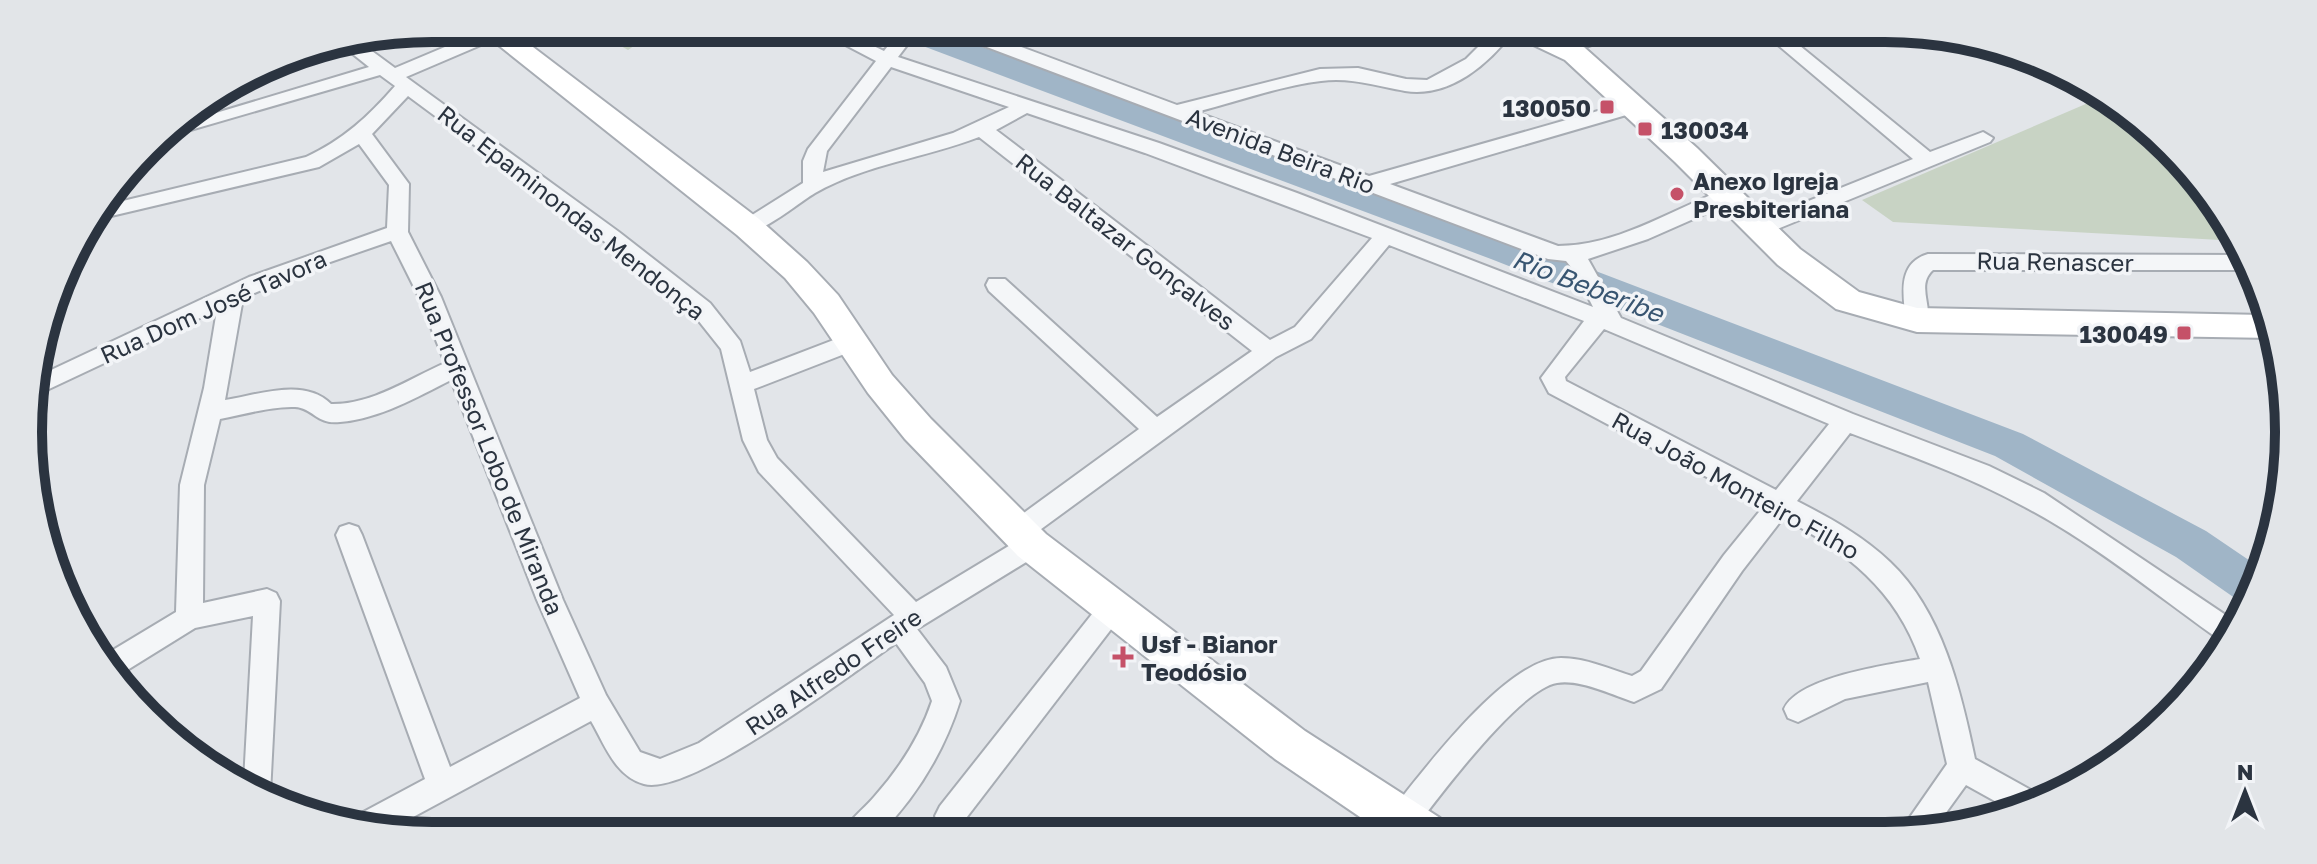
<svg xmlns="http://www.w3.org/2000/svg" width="2317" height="864" font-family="'Golos Text',sans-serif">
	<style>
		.green { fill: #c8d3c4 }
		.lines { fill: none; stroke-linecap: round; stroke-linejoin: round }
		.river { fill: #a0b5c7; fill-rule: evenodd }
		.street-casing { stroke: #a7acb3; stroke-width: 4 }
		.secondary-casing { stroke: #a7acb3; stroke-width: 4 }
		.street { fill: #f4f6f8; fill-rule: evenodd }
		.secondary { fill: #fff; fill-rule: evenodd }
		.poi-dot { fill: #c55168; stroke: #f2f4f7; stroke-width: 3 }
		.labels { text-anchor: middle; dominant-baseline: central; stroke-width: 7; stroke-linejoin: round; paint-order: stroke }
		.poi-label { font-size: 24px; font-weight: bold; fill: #2b3440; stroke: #f2f4f7; text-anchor: start }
		.street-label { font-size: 24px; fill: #2b3440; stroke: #f2f4f7 }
		.water-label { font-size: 26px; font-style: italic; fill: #385571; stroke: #f2f4f7 }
		.rim { fill: none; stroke: #2b3440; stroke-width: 10 }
	</style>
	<rect width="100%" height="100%" fill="#e2e5e9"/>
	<!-- green -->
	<g class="green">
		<path d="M614,28h46l-32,22 -16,-9z"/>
		<path d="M2102,97l29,15 104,118 4,11 -346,-19 -31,-22z"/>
	</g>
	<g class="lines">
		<!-- river -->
		<path class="river" d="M887,28h43l587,213 506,193 183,97 56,38 -15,35 -8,-3 -63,-44 -181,-101 -504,-197 -600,-225z"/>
		<defs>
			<g id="street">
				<path d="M490,28h12l3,4 -3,4 -96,41 213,155 91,71 30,38 10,31 94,-36 8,-2 8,2 3,6 -3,6 -106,41 13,51 10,18 139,144 101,-61 -7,-2 -4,-8 4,-8 129,-94 -150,-138 -3,-6 3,-6h16l152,138 95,-66 -273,-214c-54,21 -113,27 -164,56 -17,10 -56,44 -74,39l-3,-5 3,-5 62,-39v-22l5,-12 68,-88 -63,-33h23l48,23 18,-23h18l-22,29 261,86 138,50 296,114 -17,-34 -10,-12 -18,-2 -601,-227 -3,-4h26l207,77 143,-36 38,-1 48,11 21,1 39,-21 31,-31h19c-26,35 -65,70 -111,63 -29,-5 -54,-14 -84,-10 -42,5 -84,21 -125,31l173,64 257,-73h14l3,4 -3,4 -250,73 168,62c56,0 109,-33 160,-54h14l3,5 -3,5 -84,37 -60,20 33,59 232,96 136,52 55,27 195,131 -4,10 -11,9c-65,-46 -130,-100 -201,-137 -55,-30 -115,-51 -173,-73l-53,68c33,17 66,35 93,61 52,49 71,129 85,197l65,36 3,6 -32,9 -45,-25 -34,47 -33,1 48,-69 -19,-82 -83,17 -47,23 -10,-4 -4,-9c14,-32 103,-44 136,-50 -24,-69 -74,-108 -137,-141l-41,53 -81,118 -27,13c-22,-7 -54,-23 -77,-19 -38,6 -120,116 -144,148l-15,3 -7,-3 -4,-10 4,-10c33,-41 116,-153 170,-153 24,0 49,11 71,18l9,-5 83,-116 39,-48 -214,-114 -8,-15 43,-57 -195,-76 -78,94 -35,18 -243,178 8,2 4,8 -4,8 -124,76 29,38 14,34c-16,51 -44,96 -81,134h-37c7,-16 21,-25 32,-38 25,-28 46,-60 58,-96l-7,-18 -29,-40c-44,30 -206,154 -252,141 -29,-8 -39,-39 -53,-63l-202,109 -38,-5 3,-8 71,-38 -89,-244 4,-8 9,-3 9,3 4,8 88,232 130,-69 -43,-98 -86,-220c-34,17 -72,39 -111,42 -23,3 -27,-14 -45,-15 -24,-1 -52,8 -75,12l-16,66 -1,118 64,-14 9,4 4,8 -10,193 -26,-13 9,-165 -58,12 -79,49 -18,-18 78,-47 4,-127 24,-97 13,-78 -185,87v-18l217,-102 138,-49 2,-43 -30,-41 -40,23 -229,54 12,-15 204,-49c37,-17 63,-41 89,-71l-15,-11 -224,65 10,-12 203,-61 -30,-24 18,-3 38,28zM891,67l118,40 -56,26 -130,39 4,-21zM408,96l197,146 89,73 27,34 22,91 16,32 135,143 -195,128 -39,16 -20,-7 -34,-57 -43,-95 -122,-303 -33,-65 1,-48 -37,-50zM1027,113l118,40 227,85 -77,89 -25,13 -274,-210zM391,241l28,56 26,66c-36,16 -74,42 -114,41 -27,-27 -73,-9 -106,-4l18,-102 67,-29zM1604,329l225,95 -53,66 -210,-109 -1,-4z"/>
				<path d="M1604,28h26l-3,4 -55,20h-12l-3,-4 3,-4z"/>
				<path d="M1758,28h20l152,124 53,-20 10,6 -3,4 -225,92h-14l-4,-5 4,-5 162,-65z"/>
				<path d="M1927,34l23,3 3,4 -9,5c-7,-1 -17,-5 -17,-12z"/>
				<path d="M1928,254l316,1 4,15h-315c-18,16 2,38 -8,56l-8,2 -8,-2 -3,-6c-3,-25 -9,-57 22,-66z"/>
				<path d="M1113,595l9,4 4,8 -4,8 -162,211 -10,4 -10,-4 -5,-10 5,-10 164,-207z"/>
			</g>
			<g id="secondary">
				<path d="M477,28h31l251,191 48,43 31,33 54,80 39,44 115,115 259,197 135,87 6,16h-61l-110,-75 -257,-203 -113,-117 -37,-46 -54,-80 -29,-35 -48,-43z"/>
				<path d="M1506,28h36l43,20 112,100 103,101 59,43 58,16 347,7 8,23 -355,-6 -81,-23 -58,-44 -103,-103 -110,-102 -55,-26z"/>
			</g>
		</defs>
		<!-- street casing -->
		<use href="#street" class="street-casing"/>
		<!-- secondary casing -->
		<use href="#secondary" class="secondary-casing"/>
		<!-- street -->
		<use href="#street" class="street"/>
		<!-- secondary -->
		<use href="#secondary" class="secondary"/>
	</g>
	<!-- markers -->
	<g class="poi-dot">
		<rect x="1599" y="99" width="16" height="16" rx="4"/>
		<rect x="1637" y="121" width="16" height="16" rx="4"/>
		<circle cx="1677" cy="194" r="8"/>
		<rect x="2176" y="325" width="16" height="16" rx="4"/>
		<path d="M1119 645h8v8h8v8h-8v8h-8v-8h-8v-8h8z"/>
	</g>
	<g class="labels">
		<!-- poi labels -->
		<g class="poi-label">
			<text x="1591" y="107" text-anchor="end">130050</text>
			<text x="1661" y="129">130034</text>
			<text x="1693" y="180">Anexo Igreja<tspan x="1693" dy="28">Presbiteriana</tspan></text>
			<text x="2168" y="333" text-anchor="end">130049</text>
			<text x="1141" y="643">Usf - Bianor<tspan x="1141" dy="28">Teodósio</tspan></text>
		</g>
		<!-- street labels -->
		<g class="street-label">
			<text transform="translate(1281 150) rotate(21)">Avenida Beira Rio</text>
			<text transform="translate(572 212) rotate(38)">Rua Epaminondas Mendonça</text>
			<text transform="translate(1126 241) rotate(38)">Rua Baltazar Gonçalves</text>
			<text transform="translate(2055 261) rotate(1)">Rua Renascer</text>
			<text transform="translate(213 306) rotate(-24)">Rua Dom José Tavora</text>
			<text transform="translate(490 448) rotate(68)">Rua Professor Lobo de Miranda</text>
			<text transform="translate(1736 485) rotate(29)">Rua João Monteiro Filho</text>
			<text transform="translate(833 671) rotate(-34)">Rua Alfredo Freire</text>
		</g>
		<!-- water labels -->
		<g class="water-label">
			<text transform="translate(1588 286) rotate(21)">Rio Beberibe</text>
		</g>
	</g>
	<!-- crop -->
	<path d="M0 0H2317V864H0ZM432 42H1885A390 390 0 0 1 2275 432V432A390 390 0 0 1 1885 822H432A390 390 0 0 1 42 432V432A390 390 0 0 1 432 42Z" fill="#e2e5e8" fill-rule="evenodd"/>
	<path class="rim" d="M432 42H1885A390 390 0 0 1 2275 432V432A390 390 0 0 1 1885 822H432A390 390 0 0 1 42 432V432A390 390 0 0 1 432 42Z"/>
	<!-- north arrow -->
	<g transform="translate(2245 792)" stroke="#f2f4f7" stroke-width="6" paint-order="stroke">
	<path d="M0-6L14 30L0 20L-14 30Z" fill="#2b3440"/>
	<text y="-12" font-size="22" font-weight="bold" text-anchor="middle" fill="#2b3440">N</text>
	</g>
</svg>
